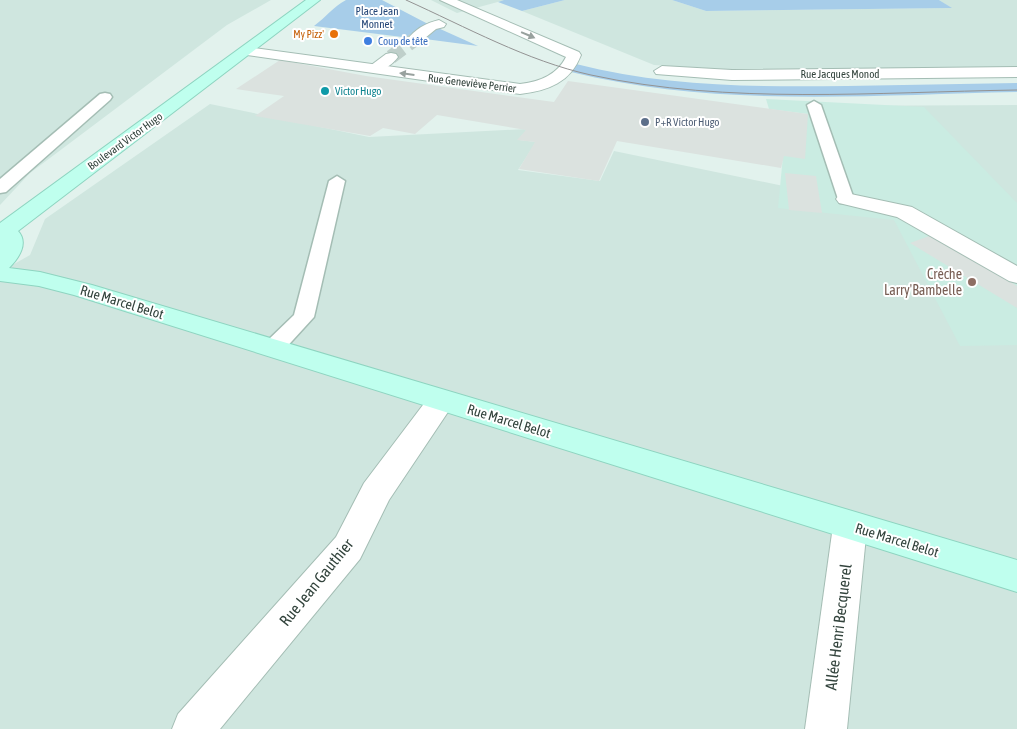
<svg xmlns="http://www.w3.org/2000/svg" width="1017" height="729" font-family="'Asap Condensed',sans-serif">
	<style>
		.residential { fill: #cfe6df }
		.education { fill: #caece2 }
		.green { fill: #a7cde9 }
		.parking { fill: #dbe2df }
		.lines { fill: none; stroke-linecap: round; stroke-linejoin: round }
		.pedestrian-tunnel { stroke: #bfcfca; stroke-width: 14; stroke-dasharray: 14 7; stroke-linecap: butt }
		.service-casing { stroke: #a4bdb4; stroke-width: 3 }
		.pedestrian-casing { stroke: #a4bdb4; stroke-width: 2 }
		.minor-casing { stroke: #a4bdb4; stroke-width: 2 }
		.secondary-casing { stroke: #8ed4c0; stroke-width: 2 }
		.service { fill: #fff; fill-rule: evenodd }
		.pedestrian { fill: #fff; fill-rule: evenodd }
		.minor { fill: #fff; fill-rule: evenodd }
		.secondary { fill: #bfffee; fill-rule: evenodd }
		.tram { stroke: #939393; stroke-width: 1 }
		.oneway { fill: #98a19e }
		.food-dot { fill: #e8710a; stroke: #fff; stroke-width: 2 }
		.shop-dot { fill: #3f7fe0; stroke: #fff; stroke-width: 2 }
		.culture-dot { fill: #0f9aa8; stroke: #fff; stroke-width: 2 }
		.service-dot { fill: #5c6f8a; stroke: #fff; stroke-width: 2 }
		.education-dot { fill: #8d6e63; stroke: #fff; stroke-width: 2 }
		.labels { text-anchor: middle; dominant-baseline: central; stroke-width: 4; stroke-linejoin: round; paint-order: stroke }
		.far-park-label { font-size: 11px; fill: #234577; stroke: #fff }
		.far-food-label { font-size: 11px; fill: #c56008; stroke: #fff; text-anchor: end }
		.far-shop-label { font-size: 11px; fill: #366cbe; stroke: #fff; text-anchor: start }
		.far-street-label { font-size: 11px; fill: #32433c; stroke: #fff }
		.far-culture-label { font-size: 11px; fill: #0d838f; stroke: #fff; text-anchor: start }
		.far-service-label { font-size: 11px; fill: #4e5e75; stroke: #fff; text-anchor: start }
		.education-label { font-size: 14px; fill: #785e54; stroke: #fff; text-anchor: end }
		.street-label { font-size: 14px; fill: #32433c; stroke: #fff }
		.near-street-label { font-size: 16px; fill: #32433c; stroke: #fff }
	</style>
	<rect width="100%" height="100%" fill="#e2f2ed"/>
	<!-- residential -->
	<g class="residential">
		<path d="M0,0h271l-44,25 -197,148 -30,32z"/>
		<path d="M431,0h74l-48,13z"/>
		<path d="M565,0h107l34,11 245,-3 -12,-8h78v68l-274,2 -89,-5 -132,-54z"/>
		<path d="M210,104l159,33 158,-8 -8,11 17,2 -18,28 82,11 14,-30 232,48 -28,-93 199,-1v624h-1017v-457l30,-17 15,-36z"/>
	</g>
	<!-- education -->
	<path class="education" d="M766,99l158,8 93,96v142l-57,1 -66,-126 -116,-12 5,-52 25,-42 -39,-5z"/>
	<!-- green -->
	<g class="green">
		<path d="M346,0h36l46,24 -18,14 -96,-12c12,-9 19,-19 32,-26z"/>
		<path d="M504,0h61l-43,11 -24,-9z"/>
		<path d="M672,0h267l13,8 -246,3z"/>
		<path d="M438,28l40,18 -53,-7z"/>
		<path d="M576,64c89,23 179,23 271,22 56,-1 113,-2 170,-3v9c-149,3 -300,16 -446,-20z"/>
	</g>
	<!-- parking -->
	<g class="parking">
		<path d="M280,60l86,16 188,26 14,-21 240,33 -3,45 -21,-3 -3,12 -164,-27 -18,40 -80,-12 16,-27 -18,-2 9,-10 -89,-15 -22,19 -32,-6 -13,8 -115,-20 29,-20 -48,-7z"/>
		<path d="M785,173l31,3 6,37 -33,-3z"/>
		<path d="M932,235l85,51v22l-107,-65z"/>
	</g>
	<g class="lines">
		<!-- pedestrian-tunnel -->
		<path class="pedestrian-tunnel" d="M391,57l23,-17"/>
		<defs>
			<g id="service">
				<path d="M105,93l5,1 2,3 -2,3 -104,92 -6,1v-14l100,-85z"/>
				<path d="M814,101l7,4 33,94 -2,4h-12l-2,-4 -31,-94z"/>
				<path d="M337,176l8,5 -31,136 -32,35 -8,2 -8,-2 -3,-5 3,-5 28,-27 35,-134z"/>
			</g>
			<g id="pedestrian">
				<path d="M439,20l7,4 -2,3 -8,2 -17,14h-10l-2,-3c8,-11 19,-17 32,-20z"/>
				<path d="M391,53l5,1 2,3c-6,8 -15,15 -25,12l-3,-3 16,-12z"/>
			</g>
			<g id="minor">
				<path d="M440,0h17l122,52 2,3c-10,27 -33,36 -61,39l-273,-39 -7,-4 7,-4 273,37c19,-2 37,-9 46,-27z"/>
				<path d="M662,66l70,4 285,-3v10l-285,3 -76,-6 -2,-3z"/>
				<path d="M846,193l66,14 105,59v17l-8,-2 -112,-64 -58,-14 -3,-4 3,-4z"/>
				<path d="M442,390l10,3 4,7 -67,100 -29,59 -140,170h-48l6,-15 158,-177 28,-54 68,-90z"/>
				<path d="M850,512l12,4 5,10 -20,203h-42l28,-203 5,-10z"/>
			</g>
			<path id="secondary" d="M306,0h14l-302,231c11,12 1,27 -9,37l31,4 52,13 925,275v32l-943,-297 -35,-9 -39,-5v-58z"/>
		</defs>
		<!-- service casing -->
		<use href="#service" class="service-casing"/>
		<!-- pedestrian casing -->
		<use href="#pedestrian" class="pedestrian-casing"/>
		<!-- minor casing -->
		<use href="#minor" class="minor-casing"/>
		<!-- secondary casing -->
		<use href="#secondary" class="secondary-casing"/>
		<!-- service -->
		<use href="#service" class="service"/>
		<!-- pedestrian -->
		<use href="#pedestrian" class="pedestrian"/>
		<!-- minor -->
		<use href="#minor" class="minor"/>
		<!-- secondary -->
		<use href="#secondary" class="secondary"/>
		<!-- tram -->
		<path class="tram" d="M406,0c60,27 121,61 185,75 137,30 286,17 426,15"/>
	</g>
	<!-- one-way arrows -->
	<defs><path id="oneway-solid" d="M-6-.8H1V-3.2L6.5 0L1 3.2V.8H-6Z" transform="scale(1.25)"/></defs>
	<g class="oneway">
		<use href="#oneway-solid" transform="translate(528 35) rotate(23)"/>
		<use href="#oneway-solid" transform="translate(407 74) rotate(-173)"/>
	</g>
	<!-- markers -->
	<circle class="food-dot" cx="334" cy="34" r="5"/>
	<circle class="shop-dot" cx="368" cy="41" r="5"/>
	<circle class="culture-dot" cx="325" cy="91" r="5"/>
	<circle class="service-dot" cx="645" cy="122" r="5"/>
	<circle class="education-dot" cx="972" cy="282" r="5"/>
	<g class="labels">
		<!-- far-park labels -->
		<g class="far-park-label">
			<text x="377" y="11">Place Jean<tspan x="377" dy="13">Monnet</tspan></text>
		</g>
		<!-- far-food labels -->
		<g class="far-food-label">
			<text x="324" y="34">My Pizz'</text>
		</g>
		<!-- far-shop labels -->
		<g class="far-shop-label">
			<text x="378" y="41">Coup de tête</text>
		</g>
		<!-- far-street labels -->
		<g class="far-street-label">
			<text x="840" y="74">Rue Jacques Monod</text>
			<text transform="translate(472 83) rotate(7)">Rue Geneviève Perrier</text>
			<text transform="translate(125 141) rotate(-36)">Boulevard Victor Hugo</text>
		</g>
		<!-- far-culture labels -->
		<g class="far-culture-label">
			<text x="335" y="91">Victor Hugo</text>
		</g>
		<!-- far-service labels -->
		<g class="far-service-label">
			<text x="655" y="122">P+R Victor Hugo</text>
		</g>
		<!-- education labels -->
		<g class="education-label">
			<text x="962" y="274">Crèche<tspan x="962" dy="16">Larry'Bambelle</tspan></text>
		</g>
		<!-- street labels -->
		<g class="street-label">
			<text transform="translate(122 302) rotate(17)">Rue Marcel Belot</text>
			<text transform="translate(509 421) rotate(17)">Rue Marcel Belot</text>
			<text transform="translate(897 540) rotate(17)">Rue Marcel Belot</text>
		</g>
		<!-- near-street labels -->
		<g class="near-street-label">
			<text transform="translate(316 582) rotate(-51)">Rue Jean Gauthier</text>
			<text transform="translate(838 627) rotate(-83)">Allée Henri Becquerel</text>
		</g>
	</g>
</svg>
